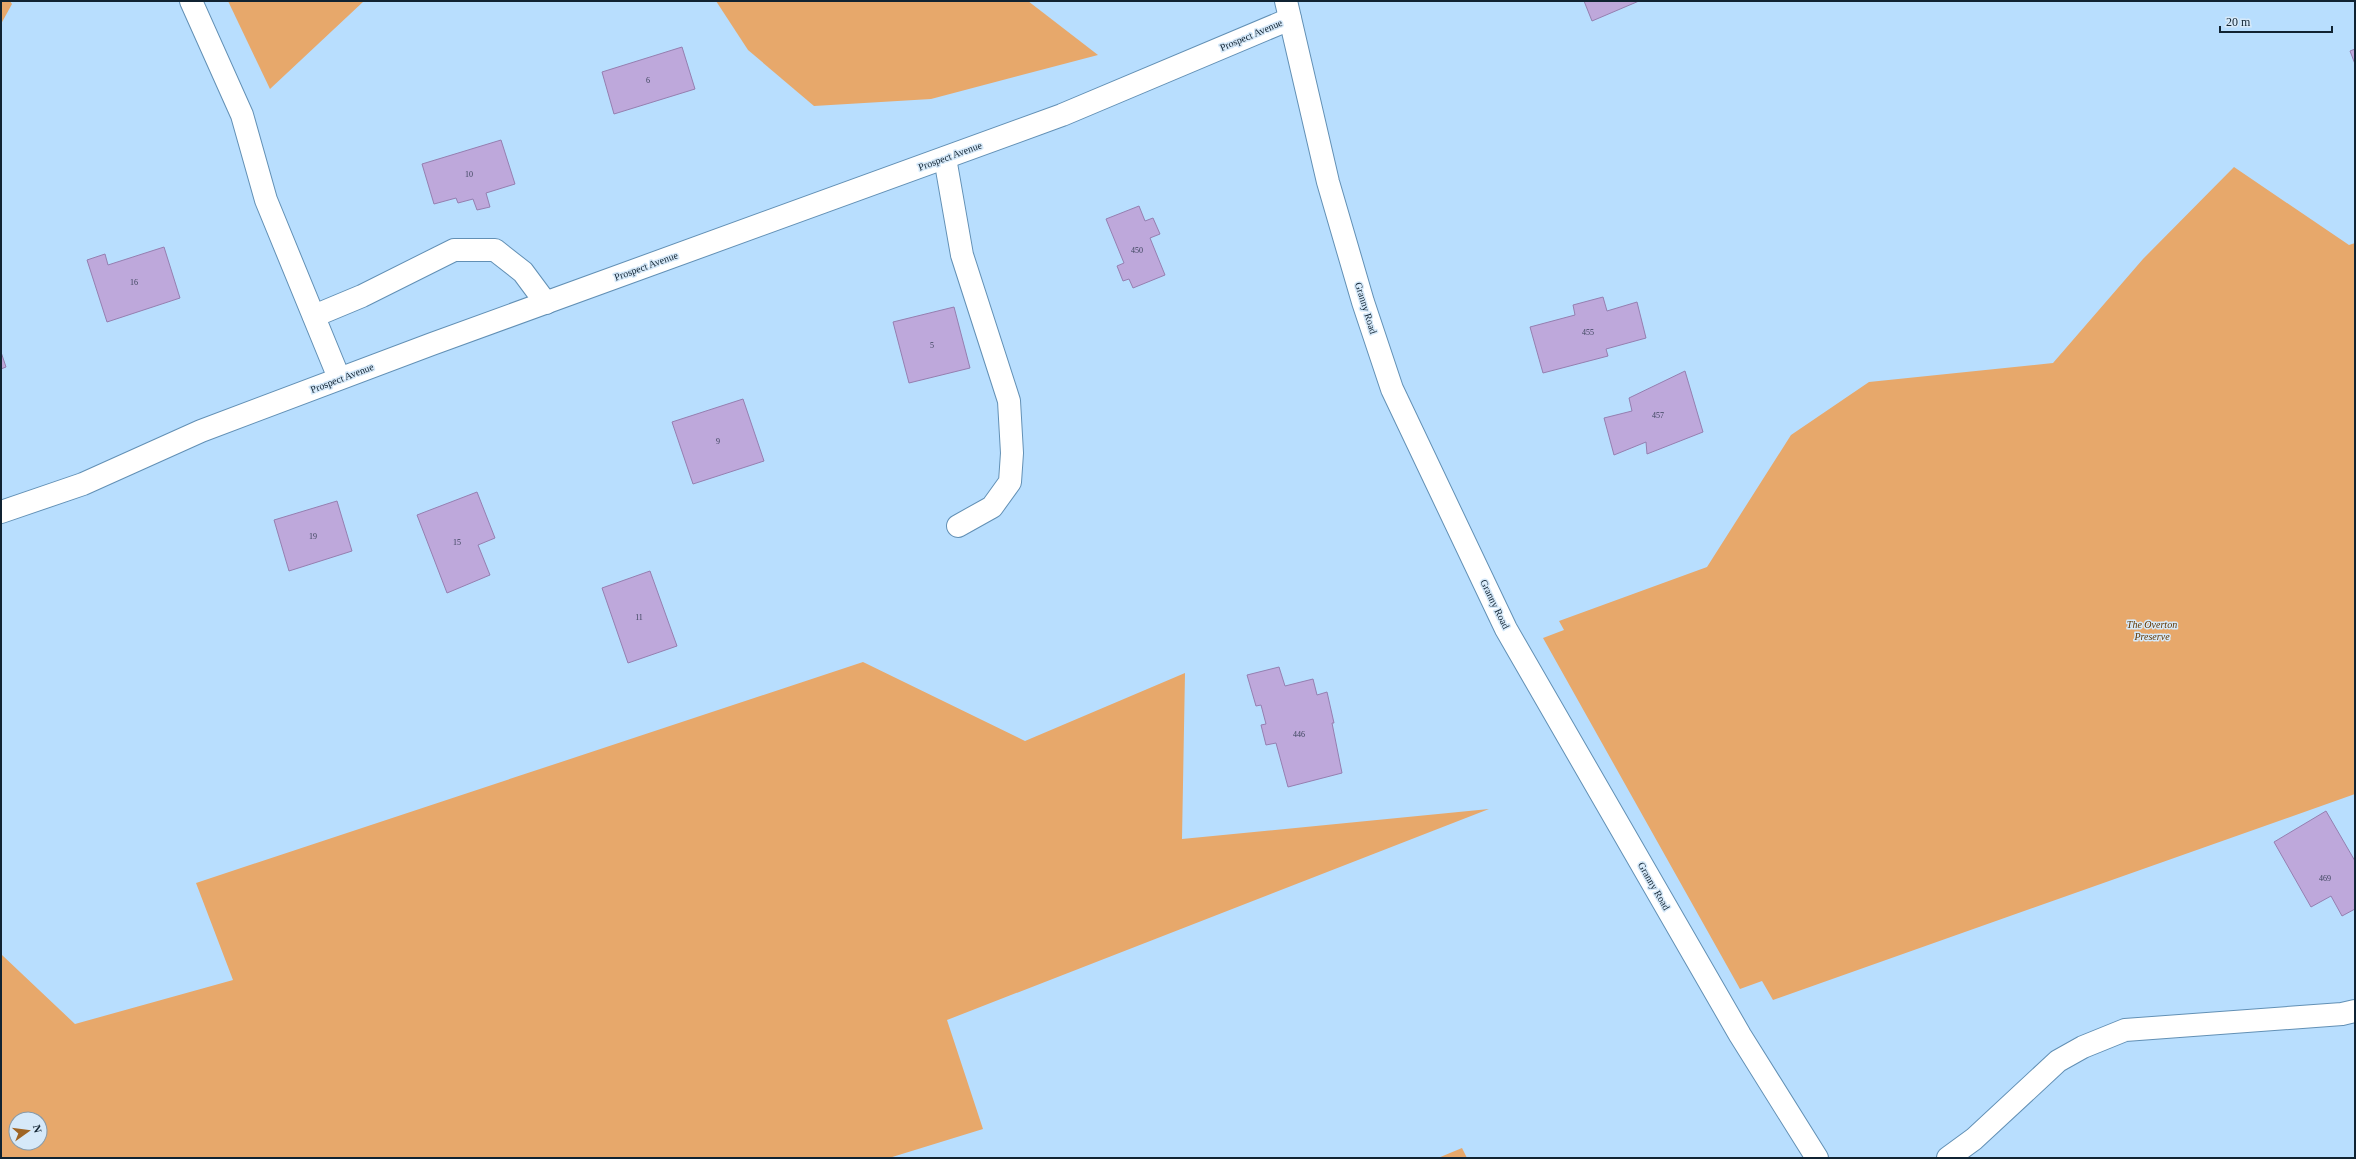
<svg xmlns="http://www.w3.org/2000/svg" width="2356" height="1159" font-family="'Times New Roman',serif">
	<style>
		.green { fill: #e7a86b; fill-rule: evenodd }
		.building { fill: #bea8db; stroke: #957fb0 }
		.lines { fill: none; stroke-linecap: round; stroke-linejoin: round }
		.minor-casing { stroke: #6290b5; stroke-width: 24 }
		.minor { stroke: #fff; stroke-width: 22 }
		.labels { text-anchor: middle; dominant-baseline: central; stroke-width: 3; stroke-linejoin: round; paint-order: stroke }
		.number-label { font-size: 8px; fill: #3c445c }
		.street-label { font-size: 10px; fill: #102332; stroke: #d6e9f9 }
		.park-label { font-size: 10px; font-style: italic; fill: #603600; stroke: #d6e9f9 }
	</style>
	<rect width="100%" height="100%" fill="#b8defe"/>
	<!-- green -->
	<g class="green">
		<path d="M1,1h9l2,3 -11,20z"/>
		<path d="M228,1h136l-94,88z"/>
		<path d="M716,1h312l70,54 -167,44 -117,7 -66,-56z"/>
		<path d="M2234,167l115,78 6,-2v551l-582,206 -11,-19 -22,8 -197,-351 21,-8 -5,-9 148,-54 84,-132 78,-53 184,-19 90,-104z"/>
		<path d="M863,662l162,79 160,-68 -3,166 307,-30 -542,211 36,109 -94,29h-888v-207l1,4 73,69 158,-44 -37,-97zM16,1119h24v24h-24z"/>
		<path d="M1462,1148l5,10h-29z"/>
	</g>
	<!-- building -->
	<g class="building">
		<path d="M1584,1h55l-47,20z"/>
		<path d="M682,47l13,42 -81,25 -12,-42z"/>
		<path d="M2355,49v15l-5,-13z"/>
		<path d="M501,140l14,44 -29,9 4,14 -13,3 -4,-11 -15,4 -2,-5 -22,6 -12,-40z"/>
		<path d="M1139,206l6,15 8,-3 7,16 -10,4 15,37 -32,13 -4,-9 -6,2 -6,-15 7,-3 -18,-44z"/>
		<path d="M164,247l16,51 -73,24 -20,-62 18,-6 3,11z"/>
		<path d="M1603,297l4,14 30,-9 9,36 -40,11 2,7 -65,17 -13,-46 45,-12 -2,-10z"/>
		<path d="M954,307l16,61 -61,15 -16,-61z"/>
		<path d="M1,352l5,15 -5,2z"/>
		<path d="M1685,371l18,61 -56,22 -1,-12 -32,13 -10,-37 28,-7 -3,-13z"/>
		<path d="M743,399l21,62 -71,23 -21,-62z"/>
		<path d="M477,492l18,46 -17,7 12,30 -43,18 -30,-78z"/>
		<path d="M337,501l15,50 -63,20 -15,-51z"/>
		<path d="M650,571l27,75 -49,17 -26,-75z"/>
		<path d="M1279,667l6,19 28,-7 4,16 10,-3 7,31h-2l10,50 -54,14 -12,-44 -10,2 -5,-20 5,-1 -5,-19 -5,1 -9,-31z"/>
		<path d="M2326,811l29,50v48l-13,7 -11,-20 -20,11 -37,-65z"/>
	</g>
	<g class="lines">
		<defs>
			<g id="minor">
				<path d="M191,1l51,114 24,85 73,178"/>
				<path d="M1286,1l42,181 35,120 29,87 114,240 234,406 77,123"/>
				<path d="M945,158l17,97 47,146 3,52 -2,29 -18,25 -34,19"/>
				<path d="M314,316l48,-20 92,-46h41l28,22 23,31"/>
				<path d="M1,512l82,-28 118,-53 231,-87 630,-229 228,-96"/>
				<path d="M1948,1158l26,-19 84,-78 25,-14 42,-17 217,-16 13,-3"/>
			</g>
		</defs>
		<!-- minor casing -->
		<use href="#minor" class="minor-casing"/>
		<!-- minor -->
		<use href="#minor" class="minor"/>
	</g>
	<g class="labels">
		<!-- number labels -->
		<g class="number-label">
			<text x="648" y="80">6</text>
			<text x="469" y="174">10</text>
			<text x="1137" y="250">450</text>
			<text x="134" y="282">16</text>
			<text x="1588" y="332">455</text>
			<text x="932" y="345">5</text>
			<text x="1658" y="415">457</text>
			<text x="718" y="441">9</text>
			<text x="313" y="536">19</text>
			<text x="457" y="542">15</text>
			<text x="639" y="617">11</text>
			<text x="1299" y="734">446</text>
			<text x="2325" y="878">469</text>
		</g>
		<!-- street labels -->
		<g class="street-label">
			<text transform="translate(1251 35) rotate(-23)">Prospect Avenue</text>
			<text transform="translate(950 156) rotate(-20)">Prospect Avenue</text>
			<text transform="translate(646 266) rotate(-20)">Prospect Avenue</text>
			<text transform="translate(1366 308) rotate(73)">Granny Road</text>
			<text transform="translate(342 378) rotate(-21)">Prospect Avenue</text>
			<text transform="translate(1495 604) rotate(64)">Granny Road</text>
			<text transform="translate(1654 886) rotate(60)">Granny Road</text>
		</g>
		<!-- park labels -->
		<g class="park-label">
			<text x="2152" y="624">The Overton<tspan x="2152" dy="12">Preserve</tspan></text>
		</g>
	</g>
	<!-- border -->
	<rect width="2356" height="1159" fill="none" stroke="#102332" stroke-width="4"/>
	<!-- north arrow -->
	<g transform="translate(28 1131) rotate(76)"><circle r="19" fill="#d6e9f9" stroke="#879aa9"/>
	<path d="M0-3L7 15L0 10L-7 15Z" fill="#9f6525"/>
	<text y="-6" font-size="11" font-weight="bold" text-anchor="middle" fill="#102332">N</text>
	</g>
	<!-- scale -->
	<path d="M2220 26v6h112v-6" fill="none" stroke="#102332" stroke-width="2"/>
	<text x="2226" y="26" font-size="12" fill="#102332" stroke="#d6e9f9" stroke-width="3" paint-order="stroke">20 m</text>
</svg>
